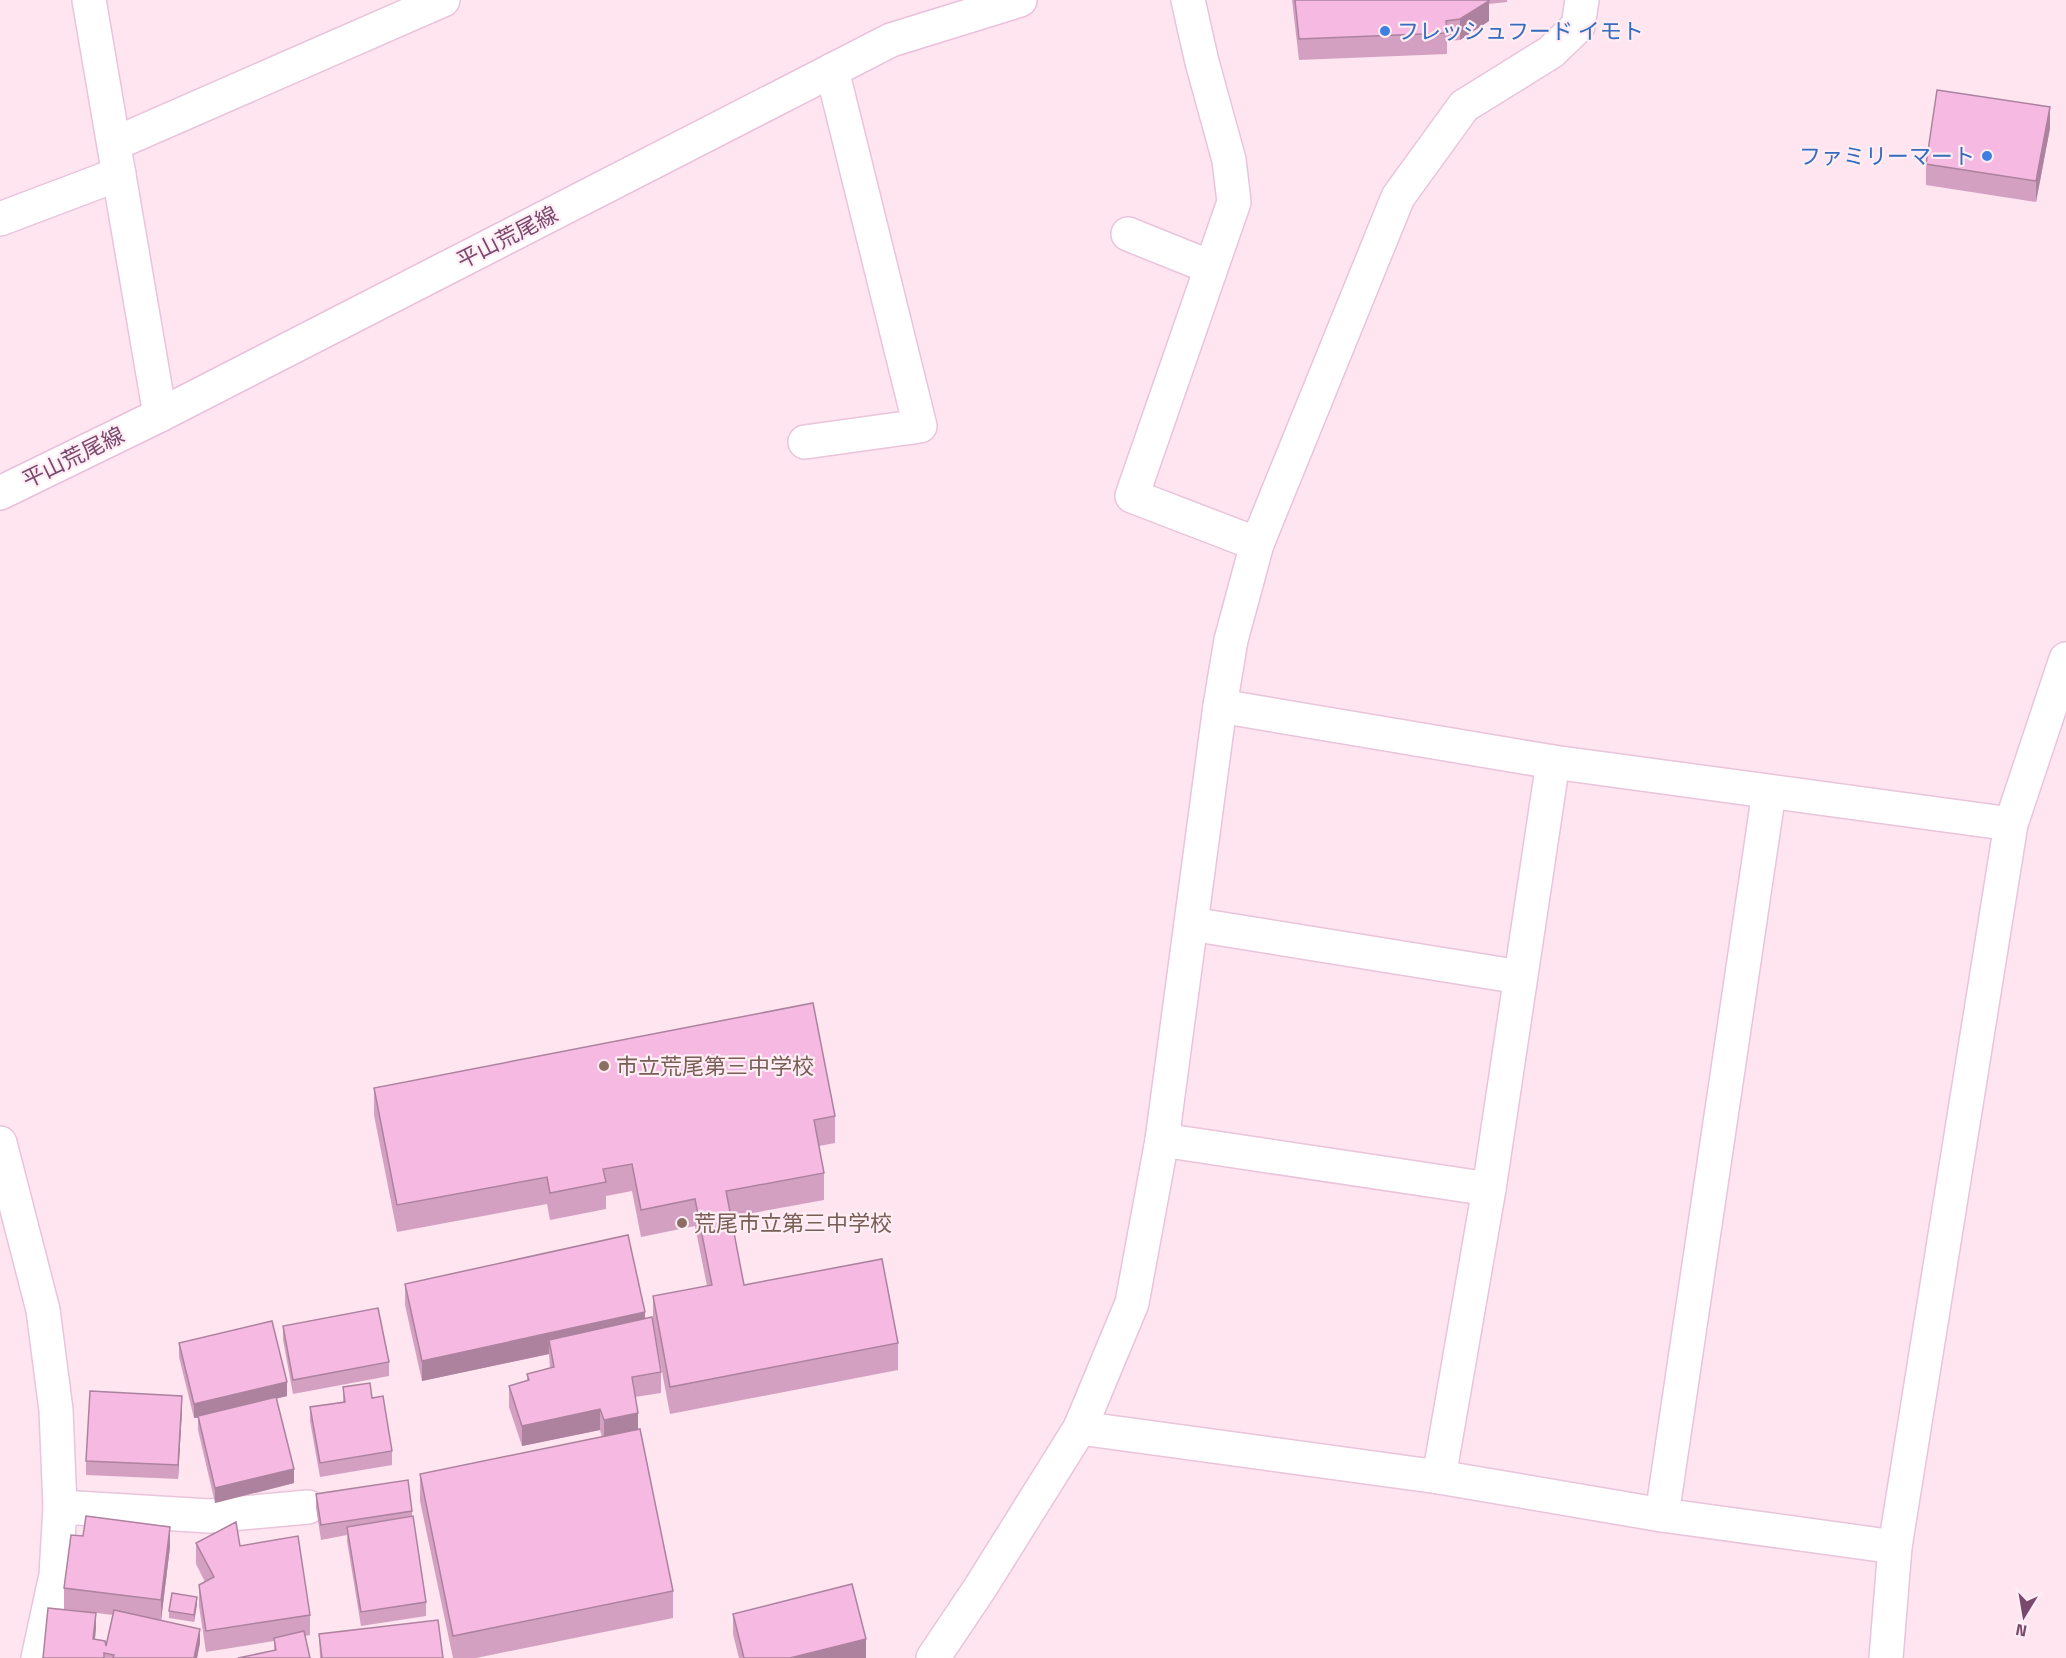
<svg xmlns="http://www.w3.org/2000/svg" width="2066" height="1658" font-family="'Titillium Web','Noto Sans JP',sans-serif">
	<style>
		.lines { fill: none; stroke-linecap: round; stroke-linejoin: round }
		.minor-casing { stroke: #e9c4da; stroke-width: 36 }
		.tertiary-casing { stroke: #e9c4da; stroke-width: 36 }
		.secondary-casing { stroke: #ebbfd9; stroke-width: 36 }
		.minor { stroke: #fff; stroke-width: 33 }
		.tertiary { stroke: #fff; stroke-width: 33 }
		.secondary { stroke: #fff; stroke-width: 33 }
		.wall { fill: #d4a0c2 }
		.shaded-wall { fill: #ac829e }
		.building { fill: #f6bae2; stroke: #ac829e; stroke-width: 1.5 }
		.shop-dot { fill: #3f7fe0; stroke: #ffedf5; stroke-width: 2 }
		.education-dot { fill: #8d6e63; stroke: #ffedf5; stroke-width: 2 }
		.labels { text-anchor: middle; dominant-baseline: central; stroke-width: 4.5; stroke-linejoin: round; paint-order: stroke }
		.shop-label { font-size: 22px; fill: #366cbe; stroke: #ffedf5; text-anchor: start }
		.street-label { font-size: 22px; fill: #79486b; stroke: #ffedf5 }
		.education-label { font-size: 22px; fill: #785e54; stroke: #ffedf5; text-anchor: start }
	</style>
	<rect width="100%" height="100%" fill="#fee5f0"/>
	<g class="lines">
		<defs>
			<g id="minor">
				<path d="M89,0l71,415"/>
				<path d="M1188,0l14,62 27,98 5,42 -102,294 125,48"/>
				<path d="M114,144l329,-144"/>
				<path d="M0,219l119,-45"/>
				<path d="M1128,234l82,33"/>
				<path d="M805,442l115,-16 -88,-356"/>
				<path d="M1220,706l333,56 458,62"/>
				<path d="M1191,924l329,53"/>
				<path d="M1162,1140l327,49"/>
				<path d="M0,1143l43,167 13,100 4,97 -4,68 -18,83"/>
				<path d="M1080,1428l359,49 223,38 233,32"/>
				<path d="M1439,1477l50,-288 64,-427"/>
				<path d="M60,1507l149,9 99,-9"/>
				<path d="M1662,1515l107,-723"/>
				<path d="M933,1658l47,-70 100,-160 52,-125 30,-163 58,-434 11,-66 26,-96 141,-347 66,-91 87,-54 27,-26 4,-26"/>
			</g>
			<path id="tertiary" d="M1886,1658l9,-111 116,-723 55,-165"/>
			<path id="secondary" d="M0,493l160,-78 731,-375 129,-40"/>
		</defs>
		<!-- minor casing -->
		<use href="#minor" class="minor-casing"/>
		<!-- tertiary casing -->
		<use href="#tertiary" class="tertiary-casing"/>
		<!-- secondary casing -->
		<use href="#secondary" class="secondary-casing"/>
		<!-- minor -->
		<use href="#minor" class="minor"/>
		<!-- tertiary -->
		<use href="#tertiary" class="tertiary"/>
		<!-- secondary -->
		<use href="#secondary" class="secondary"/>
	</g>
	<!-- wall -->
	<g class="wall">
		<path d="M1292,0h215v2l-18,2v17l-29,19 -13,1v13l-148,6z"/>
		<path d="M2050,128l-14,74 -110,-17v-21z"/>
		<path d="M374,1088l461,28v27l-16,3 5,27v27l-93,17 13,68 154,58v27l-228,44 -17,-90 8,48v21l-26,4 3,33 35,161v27l-197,40h-23l-33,-157v-27l182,-37 -2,-7 -78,16 -13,-39v-21l18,-5v-7l23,-6 -1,-14 -127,27 -17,-76v-21l240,34 8,5v-27l54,-10 -12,-60 -54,11 -9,-46 -26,5v13l-56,11 -3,-16 -150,28 -23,-117z"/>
		<path d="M283,1326l106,36v14l-96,18 -10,-54z"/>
		<path d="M179,1343l108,53 -11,3 18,84 -79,20 -17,-73v-12h-4l-15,-61z"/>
		<path d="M343,1387l29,11 20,53v14l-72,12 -10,-56v-14l33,-5z"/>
		<path d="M182,1410l-4,69 -92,-4v-14z"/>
		<path d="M316,1494l96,17v5l14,86v14l-65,10 -14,-85v-6l-26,5 -5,-32z"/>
		<path d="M196,1543l44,3 70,69v20l-5,1 -31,14v-9l-68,11 -7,-46v-21l6,-3 -9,-18z"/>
		<path d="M170,1547l-9,73 39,23 -3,15h-154l53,-30 -1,12 11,6 7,-31 -49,-6v-21z"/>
		<path d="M197,1604l-3,18 -25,-4v-7z"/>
		<path d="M733,1614l133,44h-127l-6,-24z"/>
		<path d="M319,1634l124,24h-123z"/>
	</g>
	<!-- shaded-wall -->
	<g class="shaded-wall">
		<path d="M1489,1v20l-29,19v-21z"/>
		<path d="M2050,107v21l-14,74v-21z"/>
		<path d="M645,1312v21l-96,7v14l-127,27v-20z"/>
		<path d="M287,1382v14l-93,22v-14z"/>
		<path d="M182,1396v14l-4,69v-14z"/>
		<path d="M600,1409v21l-78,16v-20z"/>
		<path d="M638,1413v20l-34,8v-21z"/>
		<path d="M294,1469v14l-79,20v-15z"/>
		<path d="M170,1527v20l-9,74v-21z"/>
		<path d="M197,1597v7l-3,18v-7z"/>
		<path d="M96,1613v15l-3,25v-14z"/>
		<path d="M200,1629v14l-3,15h-3z"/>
		<path d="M866,1639v19h-76z"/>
	</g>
	<!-- building -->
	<g class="building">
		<path d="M1295,0h194v1l-29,18 -14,2 1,12 -148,6z"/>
		<path d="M1937,90l113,17 -14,74 -110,-17z"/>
		<path d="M813,1003l22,113 -21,4 10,53 -98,18 18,94 138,-26 16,84 -228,44 -17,-91 59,-11 -17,-86 -54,11 -9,-46 -29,5 3,13 -56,11 -3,-16 -150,28 -23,-117z"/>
		<path d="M628,1235l17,77 -223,49 -17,-77z"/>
		<path d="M378,1308l11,54 -96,18 -10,-54z"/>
		<path d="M652,1317l9,55 -29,5 6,36 -34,7 -4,-11 -78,17 -13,-40 20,-6 -2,-6 27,-7 -5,-27z"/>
		<path d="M272,1321l15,61 -93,22 -15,-61z"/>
		<path d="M370,1383l2,15 11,-2 9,55 -72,12 -10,-56 35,-5 -2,-15z"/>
		<path d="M90,1391l92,5 -4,69 -92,-4z"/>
		<path d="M276,1397l18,72 -79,19 -17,-72z"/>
		<path d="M640,1429l33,162 -220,45 -33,-162z"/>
		<path d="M408,1480l4,31 -91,14 -5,-31z"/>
		<path d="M86,1516l84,11 -9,73 -97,-12 7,-53 12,1z"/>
		<path d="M413,1516l13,86 -65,10 -14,-85z"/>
		<path d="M236,1522l4,24 58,-10 12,79 -104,16 -7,-46 15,-8 -18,-34z"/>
		<path d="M852,1584l14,55 -76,19h-46l-11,-44z"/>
		<path d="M172,1593l25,4 -3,18 -25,-4z"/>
		<path d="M48,1608l48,5 -3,26 12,2 1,5 8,-36 86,19 -6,29h-81l1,-3 -10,-2v5h-61z"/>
		<path d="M438,1620l5,38h-121l-3,-24z"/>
		<path d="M304,1631l6,27h-72l38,-8 -2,-12z"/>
	</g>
	<!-- markers -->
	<g class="shop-dot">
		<circle cx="1385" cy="31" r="6"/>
		<circle cx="1987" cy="156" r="6"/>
	</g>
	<g class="education-dot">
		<circle cx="604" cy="1066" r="6"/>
		<circle cx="682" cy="1223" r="6"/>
	</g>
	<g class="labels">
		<!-- shop labels -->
		<g class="shop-label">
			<text x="1397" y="31">フレッシュフード イモト</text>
			<text x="1975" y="156" text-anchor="end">ファミリーマート</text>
		</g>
		<!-- street labels -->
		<g class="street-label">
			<text transform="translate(507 237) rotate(-27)">平山荒尾線</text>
			<text transform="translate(73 457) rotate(-26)">平山荒尾線</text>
		</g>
		<!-- education labels -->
		<g class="education-label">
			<text x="616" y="1066">市立荒尾第三中学校</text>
			<text x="694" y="1223">荒尾市立第三中学校</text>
		</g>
	</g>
	<!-- north arrow -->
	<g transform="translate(2024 1616) rotate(191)" stroke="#ffedf5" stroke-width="4.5" paint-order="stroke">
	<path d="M0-4.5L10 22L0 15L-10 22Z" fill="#79486b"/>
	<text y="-9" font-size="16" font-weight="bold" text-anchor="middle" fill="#79486b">N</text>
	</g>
</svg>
